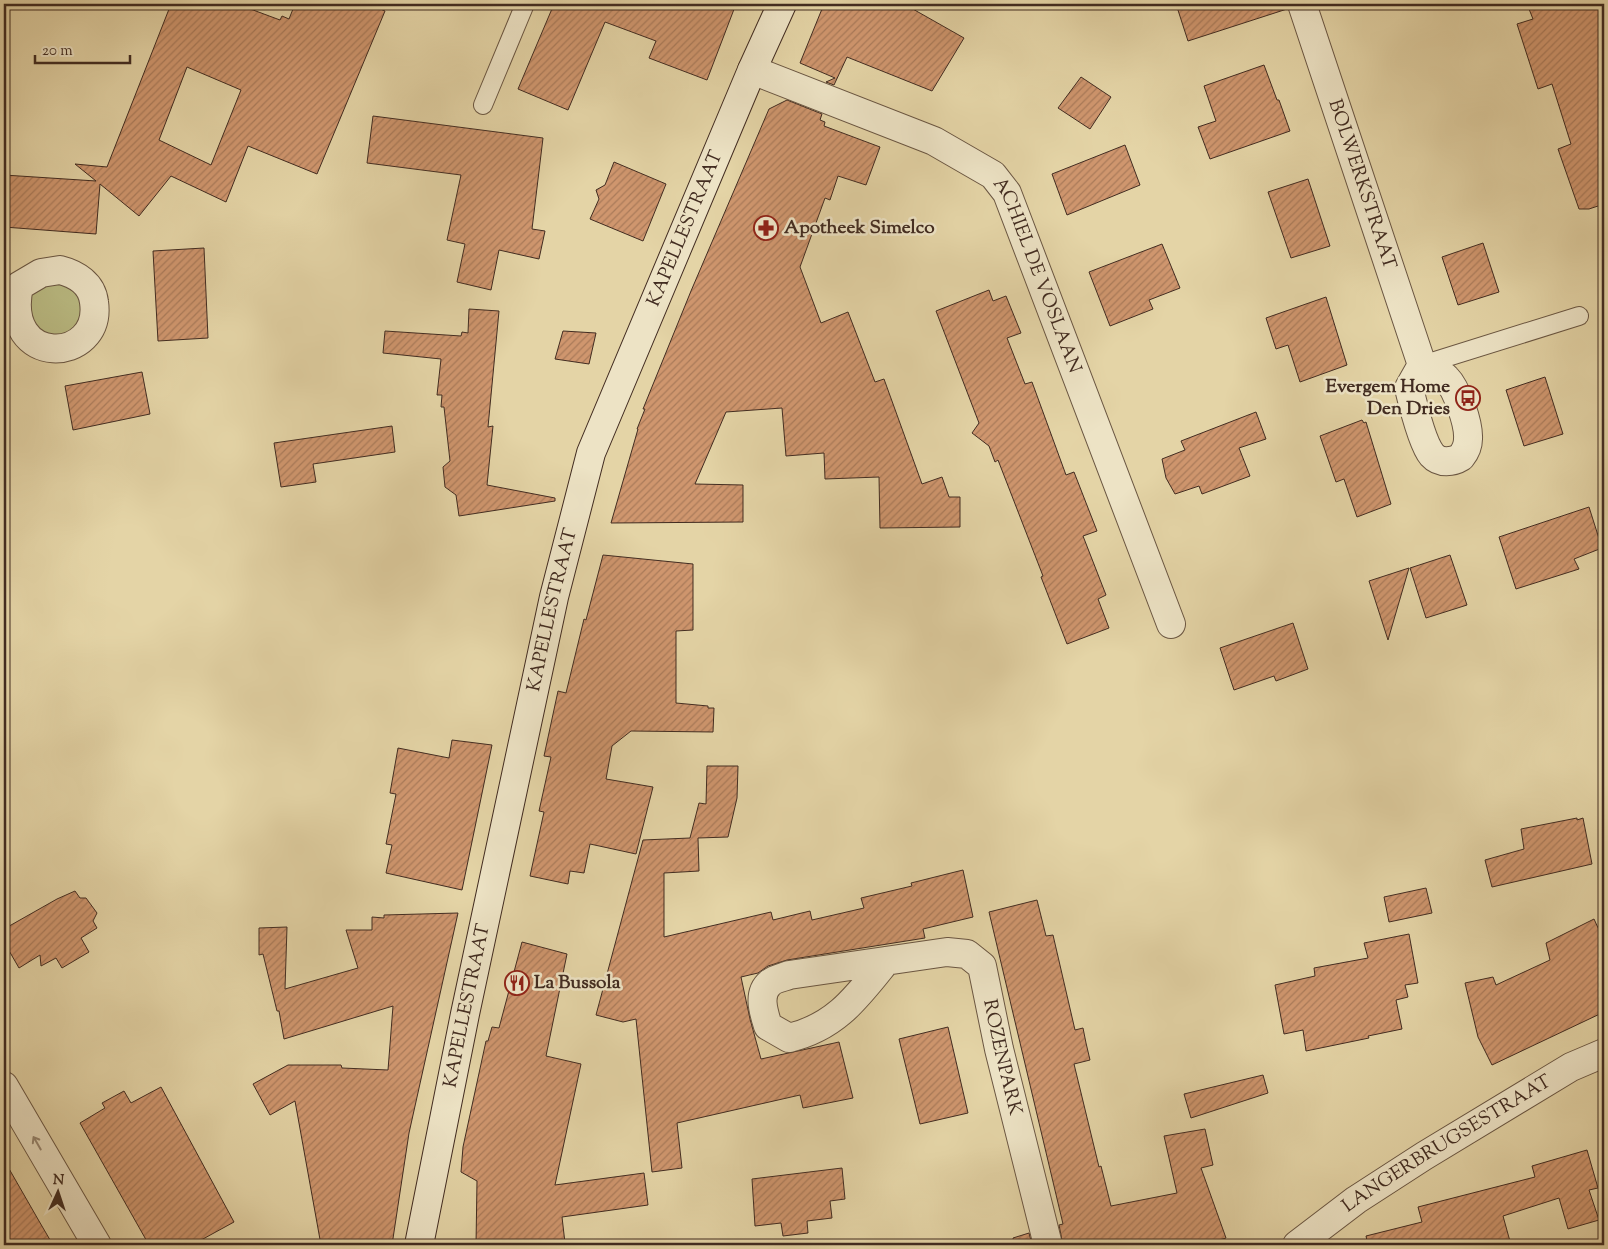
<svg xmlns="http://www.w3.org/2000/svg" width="1608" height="1249" font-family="'Sorts Mill Goudy',serif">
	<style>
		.park { fill: #babb83; stroke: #7e7452 }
		.building { fill: url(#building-hatch); stroke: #422c21; fill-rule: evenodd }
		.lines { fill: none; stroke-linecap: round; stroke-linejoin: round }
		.lane-casing { stroke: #6a5642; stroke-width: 20 }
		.street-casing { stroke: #6a5642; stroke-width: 30 }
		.secondary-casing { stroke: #422c21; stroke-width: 30 }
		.lane { stroke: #ede3c5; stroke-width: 18 }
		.street { stroke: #ede3c5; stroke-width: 28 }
		.secondary { stroke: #ede3c5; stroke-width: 28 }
		.oneway { stroke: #988873 }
		.labels { text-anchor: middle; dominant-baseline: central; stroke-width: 5; stroke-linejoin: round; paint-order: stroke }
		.street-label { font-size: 19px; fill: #422c21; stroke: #ede3c5 }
		.poi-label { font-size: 19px; font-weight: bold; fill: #422c21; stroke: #ede3c5; text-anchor: start }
	</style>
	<defs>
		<pattern id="building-hatch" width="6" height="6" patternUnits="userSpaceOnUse" patternTransform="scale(1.25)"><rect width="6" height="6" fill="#cf966e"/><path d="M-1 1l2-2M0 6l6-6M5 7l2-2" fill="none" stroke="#aa7b5a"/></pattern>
	</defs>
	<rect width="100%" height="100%" fill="#e4d4a6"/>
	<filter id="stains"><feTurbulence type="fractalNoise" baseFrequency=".004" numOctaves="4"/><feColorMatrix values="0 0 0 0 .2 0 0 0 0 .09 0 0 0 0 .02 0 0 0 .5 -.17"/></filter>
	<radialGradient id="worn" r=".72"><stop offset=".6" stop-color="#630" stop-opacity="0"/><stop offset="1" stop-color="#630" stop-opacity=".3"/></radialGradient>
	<!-- park -->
	<path class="park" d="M59,275l31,31 -20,33 -40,-9 -7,-42z"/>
	<!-- building -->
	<g class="building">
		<path d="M171,4h66l43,16 2,-4 7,3 6,-15h74l16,7 -68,163 -69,-28 -22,56 -55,-26 -32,40 -39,-32 -4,50 -92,-7v-52l92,6 -21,-17 32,3zM187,67l54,23 -30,75 -52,-25z"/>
		<path d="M554,4h182l-29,76 -58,-22 7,-17 -51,-19 -37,88 -50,-21z"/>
		<path d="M824,4h80l60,34 -32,53 -85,-34 -13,28 -8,-3 9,-4 -35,-15z"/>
		<path d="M1176,4h111v5l-99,32z"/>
		<path d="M1527,4h77v200l-15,5h-10l-21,-60 13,-5 -19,-60 -14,5 -21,-65 16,-5z"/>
		<path d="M1264,65l13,35h2l11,31 -80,28 -12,-32 18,-6 -12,-35z"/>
		<path d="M1081,77l30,20 -21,32 -32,-21z"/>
		<path d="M787,100l35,14 -2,6 5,2 -1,4 56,21 -14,38 -28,-9 -8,24 -5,-2 -25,69 21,56 27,-11 27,70 9,-3 38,105 20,-7 7,20h11v30l-80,1 -1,-51 -54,2 -1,-26 -38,3 -4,-48 -56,4 -31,72 48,1v37l-132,1 27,-94h-1l8,-20h-2l48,-118 78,-182z"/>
		<path d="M373,116l170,22 -11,91 13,2 -6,28 -40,-9 -8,40 -34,-8 8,-38 -18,-4 14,-65 -94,-12z"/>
		<path d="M1125,145l15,40 -73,30 -15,-41z"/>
		<path d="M614,162l52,22 -23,57 -53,-22 9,-20 -3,-9 9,-5z"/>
		<path d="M1308,179l22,67 -39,12 -23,-66z"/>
		<path d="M1483,243l16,49 -41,13 -16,-48z"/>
		<path d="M1162,244l18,44 -31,12 4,9 -43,17 -21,-54z"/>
		<path d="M204,248l4,90 -50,3 -5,-90z"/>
		<path d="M989,290l4,11 13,-5 15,37 -14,5 18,46 7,-2 34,93 8,-3 23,59 -14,5 23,59 -8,4 11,29 -42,16 -26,-67 2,-1 -45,-116 -3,2 -6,-16 -17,-13 7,-10 -43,-112z"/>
		<path d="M1326,297l21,68 -47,17 -12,-37 -12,4 -10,-31z"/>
		<path d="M469,309l30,2 -11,116 5,-1 -6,59 68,13v3l-96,15 -3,-21 -11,-8 -2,-20 7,-6 -6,-54h-3l1,-12h-5l4,-36 -58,-6 2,-22 76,5 1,-4 6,1z"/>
		<path d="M563,331l33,2 -7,31 -34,-5z"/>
		<path d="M142,372l8,42 -77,16 -8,-44z"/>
		<path d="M1545,377l18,57 -39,12 -18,-56z"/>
		<path d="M1256,412l10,27 -27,9 11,28 -48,18 -3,-8 -24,8 -9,-16 -4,-19 23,-9 -4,-9z"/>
		<path d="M1362,420l2,3 2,-1 25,82 -34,13 -13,-38 -8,3 -16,-46z"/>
		<path d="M392,426l3,26 -82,12 3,18 -35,5 -7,-44z"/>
		<path d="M1589,507l13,41 -28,11 5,10 -63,20 -17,-52z"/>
		<path d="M603,555l90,9v66l-17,1v72l32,3v2h6l-1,24 -82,-1 -19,15 -6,33 47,8 -17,67 -46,-10 -6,29 -14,-2 -2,13 -38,-8 14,-64 -5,-1 12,-54 -7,-1 14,-65 8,2 18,-74 2,1z"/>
		<path d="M1450,555l17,50 -41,13 -16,-50z"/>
		<path d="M1409,568l-21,72 -19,-59z"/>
		<path d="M1293,623l15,46 -32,12 -2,-5 -40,14 -14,-42z"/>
		<path d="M452,740l40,5 -30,145 -76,-17 6,-28 -6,-1 10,-50 -6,-1 8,-45 51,10z"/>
		<path d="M707,766h31l-1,32 -9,39 -30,1 1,33 -35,2v64l107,-25 2,8 37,-9 2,9 52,-12 -3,-10 51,-12 -1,-3 52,-13 10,47 -50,12 2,9 -138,22 -19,6 -10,7 -17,4 9,42 11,40 78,-17 14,56 -50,10 -3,-13 -123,28 5,45 -30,4 -16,-153 -13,3 -27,-7 47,-175 47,-2 9,-35 7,1z"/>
		<path d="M1577,818v2l6,-2 9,46 -100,23 -7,-27 39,-11 -3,-20z"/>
		<path d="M1426,888l6,25 -43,9 -5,-25z"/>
		<path d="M75,891l5,7h6l11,15 -4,8 4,7 -16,10 8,14 -27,16 -6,-10 -15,8 -1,-11 -21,13 -15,-26v-13l53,-30z"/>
		<path d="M1037,900l9,36 7,-1 22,95 8,-2 3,15 4,17 -16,4 25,103 2,-1 10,40 66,-13 -13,-57 41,-7 8,36 -12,3 25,70 -23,7h-140l-4,-20 4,-1 -74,-312z"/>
		<path d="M458,913l-49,220 -17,112h-71l-26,-144 -25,14 -17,-31 35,-19h53l1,3 46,2 5,-64 -109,33 -5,-28h-2l-14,-57 -4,1v-27l28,-1 -2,62 73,-21 -12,-38h26v-13l12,1v-3z"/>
		<path d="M1594,919l10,22v71l-112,53 -14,-28 -13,-54 28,-6 3,8 54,-25 -4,-17z"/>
		<path d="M1409,934l9,49 -13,2 3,12 -12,3 6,29 -34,7 1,2 -63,13 -3,-21 -19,4 -9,-49 40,-9 -1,-8 54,-10 -4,-15z"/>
		<path d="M522,942l45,12 -21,102 35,8 -26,121 89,-12 4,32 -86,12 3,26 -24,2h-65l1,-64 -16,-9 2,-25 23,-106h2l4,-14 7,1z"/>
		<path d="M948,1027l20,86 -48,11 -21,-85z"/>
		<path d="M1263,1075l5,18 -77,25 -7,-24z"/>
		<path d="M161,1087l73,135 -42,23h-43l-69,-122 25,-15 -3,-5 22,-12 7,12z"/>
		<path d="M1587,1150l11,38 -9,2 10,30 -31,9 -9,-31 -56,18 8,29h-143l-2,-9 56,-14 -4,-15 117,-30 -3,-11z"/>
		<path d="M4,1160l35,61 14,24h-49z"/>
		<path d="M842,1168l3,31 -15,2 2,17 -25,3 1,12 -25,3 -2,-13 -26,3 -3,-47z"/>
		<path d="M1029,1233l3,12h-18l-1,-7z"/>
	</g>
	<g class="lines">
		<defs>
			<g id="lane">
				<path d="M483,105l42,-101"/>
				<path d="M1422,365l157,-49"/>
			</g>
			<g id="street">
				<path id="s1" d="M1302,4l120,361c8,4 19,7 24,13 11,11 23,46 22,61 0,7 -3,13 -7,18 -8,5 -21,7 -29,-2 -10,-12 -19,-50 -23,-67l13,-23"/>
				<path id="s2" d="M752,70l182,71 59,34 14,18 164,431"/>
				<path d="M60,270c16,4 32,14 34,32 9,62 -93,67 -75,-16l22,-13z"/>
				<path id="s3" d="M886,961c-29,36 -50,66 -97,77l-21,-12c-4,-13 -11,-32 2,-43 4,-4 14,-6 19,-8l158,-23 20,2 15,12 17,83 49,196"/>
				<path d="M4,1086l93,159"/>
				<path id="s4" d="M1297,1245l59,-45 68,-44 147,-89 33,-14"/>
			</g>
			<g id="secondary">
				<path id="s5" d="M419,1245l46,-231 89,-417 37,-144 161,-383 30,-66"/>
			</g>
		</defs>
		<!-- lane casing -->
		<use href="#lane" class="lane-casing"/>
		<!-- street casing -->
		<use href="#street" class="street-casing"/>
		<!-- secondary casing -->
		<use href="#secondary" class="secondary-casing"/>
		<!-- lane -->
		<use href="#lane" class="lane"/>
		<!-- street -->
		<use href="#street" class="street"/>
		<!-- secondary -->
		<use href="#secondary" class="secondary"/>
	</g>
	<!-- one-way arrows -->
	<defs><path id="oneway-shaft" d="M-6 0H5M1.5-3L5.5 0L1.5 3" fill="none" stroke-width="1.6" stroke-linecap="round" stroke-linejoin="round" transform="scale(1.25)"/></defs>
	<use class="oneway" href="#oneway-shaft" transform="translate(37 1143) rotate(-120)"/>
	<!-- icons -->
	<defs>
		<symbol id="pharmacy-ring" viewBox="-11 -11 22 22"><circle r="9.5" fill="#ede3c5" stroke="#8f2418" stroke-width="1.5"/><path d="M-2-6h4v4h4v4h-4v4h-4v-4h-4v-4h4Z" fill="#8f2418"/></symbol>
		<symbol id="bus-ring" viewBox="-11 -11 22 22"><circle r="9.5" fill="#ede3c5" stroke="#8f2418" stroke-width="1.5"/><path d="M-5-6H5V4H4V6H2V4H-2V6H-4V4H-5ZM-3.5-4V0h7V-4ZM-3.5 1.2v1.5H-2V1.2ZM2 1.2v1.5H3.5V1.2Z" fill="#8f2418"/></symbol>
		<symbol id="restaurant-ring" viewBox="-11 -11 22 22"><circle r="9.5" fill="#ede3c5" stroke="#8f2418" stroke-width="1.5"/><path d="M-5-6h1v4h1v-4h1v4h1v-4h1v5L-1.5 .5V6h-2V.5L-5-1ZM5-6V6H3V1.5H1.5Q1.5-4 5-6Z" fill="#8f2418"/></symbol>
	</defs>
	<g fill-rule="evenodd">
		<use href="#pharmacy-ring" x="752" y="214" width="28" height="28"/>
		<use href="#bus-ring" x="1454" y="384" width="28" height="28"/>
		<use href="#restaurant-ring" x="503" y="969" width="28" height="28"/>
	</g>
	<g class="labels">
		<!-- street labels -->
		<g class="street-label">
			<text stroke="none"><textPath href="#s1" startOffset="190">BOLWERKSTRAAT</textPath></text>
			<text stroke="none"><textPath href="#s5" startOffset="1054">KAPELLESTRAAT</textPath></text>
			<text stroke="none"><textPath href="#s2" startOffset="374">ACHIEL DE VOSLAAN</textPath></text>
			<text stroke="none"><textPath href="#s5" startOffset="649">KAPELLESTRAAT</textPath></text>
			<text stroke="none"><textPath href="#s5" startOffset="244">KAPELLESTRAAT</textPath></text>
			<text stroke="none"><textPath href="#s3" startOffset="510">ROZENPARK</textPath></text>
			<text stroke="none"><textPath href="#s4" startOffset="181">LANGERBRUGSESTRAAT</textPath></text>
		</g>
		<!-- poi labels -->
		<g class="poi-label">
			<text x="784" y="228">Apotheek Simelco</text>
			<text x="1450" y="387" text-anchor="end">Evergem Home<tspan x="1450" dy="22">Den Dries</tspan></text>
			<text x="534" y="983">La Bussola</text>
		</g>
	</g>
	<!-- margin -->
	<rect width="1608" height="1249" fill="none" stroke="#e4d4a6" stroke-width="20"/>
	<rect x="5" y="5" width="1598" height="1239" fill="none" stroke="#422c21" stroke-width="2.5"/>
	<rect x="10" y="10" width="1588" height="1229" fill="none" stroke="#422c21"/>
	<!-- north arrow -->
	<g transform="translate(58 1192) rotate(3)" stroke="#ede3c5" stroke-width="4" paint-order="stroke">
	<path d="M0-4L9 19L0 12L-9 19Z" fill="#422c21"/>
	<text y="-8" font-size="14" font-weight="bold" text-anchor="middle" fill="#422c21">N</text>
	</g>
	<!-- scale -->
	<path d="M35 55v8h95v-8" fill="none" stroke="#422c21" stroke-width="2.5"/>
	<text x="42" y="55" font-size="15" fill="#422c21" stroke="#ede3c5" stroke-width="4" paint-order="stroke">20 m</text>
	<rect width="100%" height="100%" filter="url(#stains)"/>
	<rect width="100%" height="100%" fill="url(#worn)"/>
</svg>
